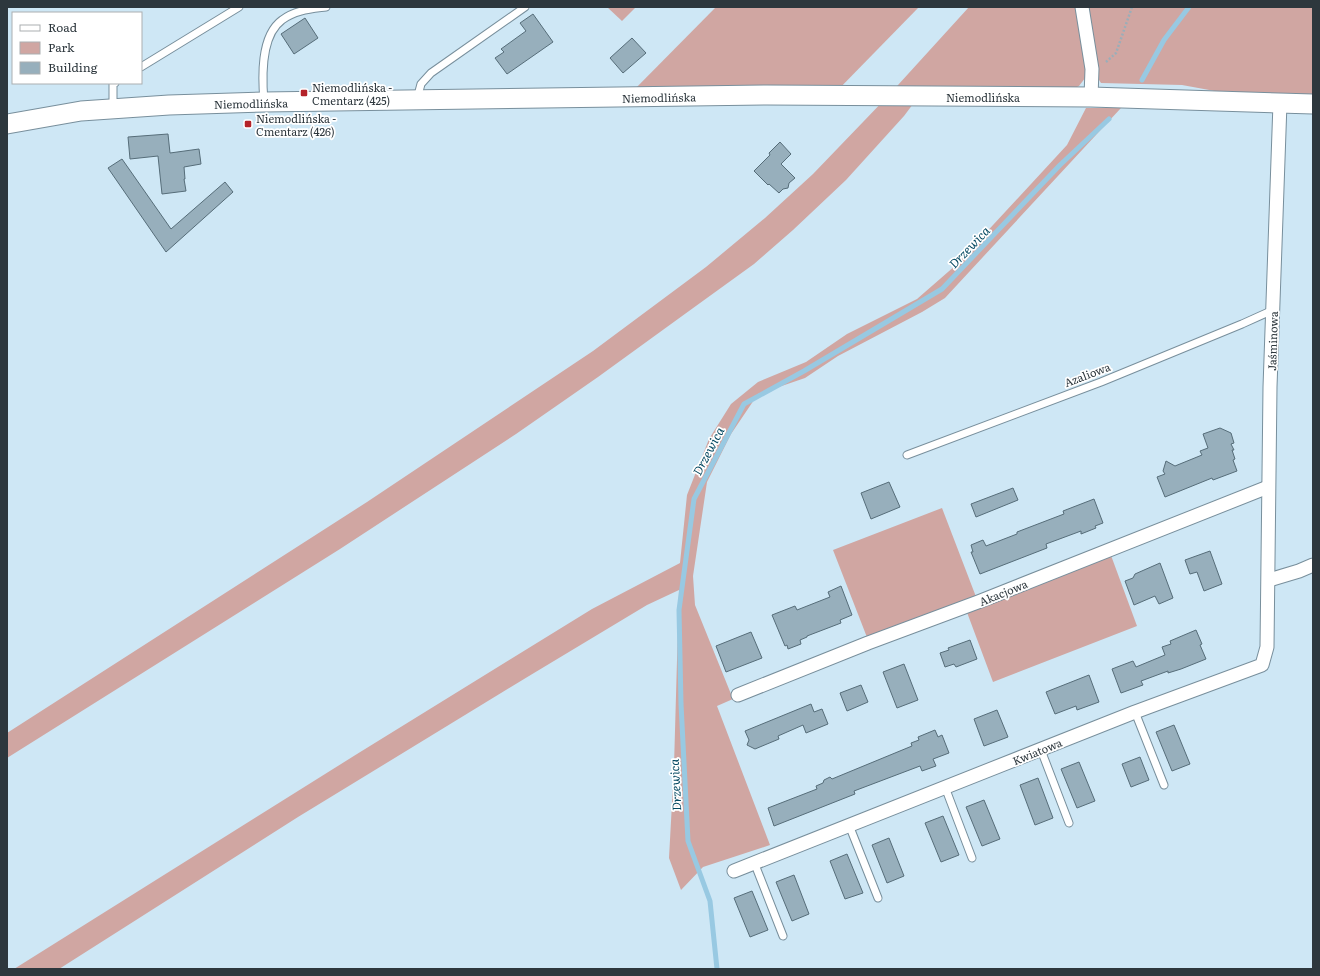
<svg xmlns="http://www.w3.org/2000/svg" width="1320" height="976" font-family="Literata,serif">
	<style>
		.green { fill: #d0a6a2 }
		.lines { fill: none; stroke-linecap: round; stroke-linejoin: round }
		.stream { stroke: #98c9e2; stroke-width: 5 }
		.building { fill: #97afbc; stroke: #566d79 }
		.lane-casing { stroke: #788f9c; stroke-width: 9 }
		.street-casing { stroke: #788f9c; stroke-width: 15 }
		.secondary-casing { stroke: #788f9c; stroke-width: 21 }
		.path { stroke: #9aaeb9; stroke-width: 2.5; stroke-dasharray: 2 2; stroke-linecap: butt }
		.lane { stroke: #fff; stroke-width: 7 }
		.street { stroke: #fff; stroke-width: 13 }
		.secondary { stroke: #fff; stroke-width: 19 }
		.poi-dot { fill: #b4232a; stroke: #fff; stroke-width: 1.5 }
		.labels { text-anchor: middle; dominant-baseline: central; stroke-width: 3.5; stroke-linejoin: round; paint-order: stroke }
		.poi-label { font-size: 11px; fill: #2d373d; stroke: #fff; text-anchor: start }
		.street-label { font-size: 11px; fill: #2d373d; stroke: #fff }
		.water-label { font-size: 12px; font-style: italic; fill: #044861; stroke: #fff }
	</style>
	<rect width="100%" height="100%" fill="#cee7f5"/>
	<!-- green -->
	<g class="green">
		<path d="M607,7h29l-14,14z"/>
		<path d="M716,7h203l-87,89 -205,1z"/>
		<path d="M969,7h28l4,1 2,-1h310v97l-33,-1 -98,-18 -81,-2 -9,-14 -13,17 -22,11 -138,-1 -15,20 -58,64 -53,50 -39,34 -65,47 -91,66 -82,57 -176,115 -333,209v-25l360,-231 226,-151 113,-84 59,-49 48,-44 75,-78z"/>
		<path d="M1086,108h35l-176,190 -23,14 -84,44 -33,22 -47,16 -27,40 -24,48 -14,94 2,29 38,94 -16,7 53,139 -67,22 -22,23 -12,-32 5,-92 5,-176 -32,15 -118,71 -231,141 -239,152h-45l343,-215 235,-145 88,-46 7,-68 22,-56 22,-35 27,-22 48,-20 41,-28 70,-35 39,-34 111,-120z"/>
		<path d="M942,508l36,94 131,-52 28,76 -144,56 -28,-75 -95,38 -37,-95z"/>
	</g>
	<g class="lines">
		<!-- stream -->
		<g class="stream">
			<path d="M1142,80l22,-40 25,-33"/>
			<path d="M717,969l-7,-68 -22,-60 -7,-137 -2,-94 15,-111 50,-95 60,-33 138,-82 118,-124 49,-46"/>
		</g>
	</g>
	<!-- building -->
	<g class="building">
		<path d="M533,14l20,28 -46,32 -12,-16 9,-6 -3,-3 25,-18 -6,-8z"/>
		<path d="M305,18l13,20 -24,16 -13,-20z"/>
		<path d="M632,38l14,15 -23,20 -13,-15z"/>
		<path d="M168,134l2,19 29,-4 2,15 -17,3 1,12h-1l2,12 -24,3 -4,-38 -28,3 -2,-22z"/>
		<path d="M780,142l11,12 -10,10 14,14 -6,5 -1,5 -5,1 -4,4 -10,-9 -1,1 -14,-14 16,-16 -1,-2z"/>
		<path d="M122,159l49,70 54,-47 8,10 -67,60 -58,-84z"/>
		<path d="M1220,428l11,5 3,10 -3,1 3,6h-2l3,9 -2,1 4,11 -24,9 -1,-2 -47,19 -8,-20 8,-3 -2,-3 3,-10 9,5 27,-11 -2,-4 8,-3 -5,-14z"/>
		<path d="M889,482l11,25 -29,12 -10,-26z"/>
		<path d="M1013,488l5,12 -42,17 -5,-13z"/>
		<path d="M1094,499l9,24 -8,3 1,2 -15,6v-3l-35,13 1,4 -67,26 -9,-22h2l-2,-7 12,-5 3,6 31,-12v-2l47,-18 -1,-3z"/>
		<path d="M1210,551l12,33 -18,7 -7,-19 -7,2 -5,-14z"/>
		<path d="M1160,563l13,35 -14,6 -4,-8 -21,9 -9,-24 8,-3 2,-4z"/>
		<path d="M841,586l11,29 -12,5 1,3 -34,13v1l-7,3 1,4 -13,5 -1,-4 -2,1 -13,-31 23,-9 2,4 33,-13 -2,-5z"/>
		<path d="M1196,630l6,14 -2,1 6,14 -25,10 -13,4v-2l-27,10 2,4 -22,8 -9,-24 21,-8 3,6 29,-12 -3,-8 9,-3 -1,-3z"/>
		<path d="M751,632l11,26 -36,14 -10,-26z"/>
		<path d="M970,640l7,19 -21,8 -2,-3 -9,3 -5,-14 9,-3 -1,-2z"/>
		<path d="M904,664l14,36 -21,8 -14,-36z"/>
		<path d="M1089,675l10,27 -22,8 -1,-4 -21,8 -9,-22z"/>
		<path d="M861,685l7,17 -21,9 -7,-18z"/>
		<path d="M811,704l3,8 8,-3 6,15 -22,9 -3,-8 -25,11 1,3 -24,10 -8,-4 2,-5 -4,-9z"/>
		<path d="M997,710l11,27 -24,9 -10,-27z"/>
		<path d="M1174,725l16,39 -18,7 -16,-39z"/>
		<path d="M935,730l3,7 4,-2 7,18 -16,6 3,7 -14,5 -2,-5 -66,25 1,3 -81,32 -6,-18 49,-19 -1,-3 7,-3 1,-3 6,-3 2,2 80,-33 -1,-3 8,-3 -1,-3z"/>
		<path d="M1140,757l9,23 -18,7 -9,-23z"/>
		<path d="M1079,762l16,39 -18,7 -16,-39z"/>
		<path d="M1038,778l15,40 -18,7 -15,-40z"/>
		<path d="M984,800l16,39 -18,7 -16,-39z"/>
		<path d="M943,816l16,39 -18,7 -16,-39z"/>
		<path d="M889,838l15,38 -17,7 -15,-38z"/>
		<path d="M847,854l16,39 -18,6 -15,-38z"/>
		<path d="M794,875l15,39 -17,7 -16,-39z"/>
		<path d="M752,891l16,39 -18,7 -16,-39z"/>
	</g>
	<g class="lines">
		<defs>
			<g id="lane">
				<path d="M141,67l98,-60"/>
				<path d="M417,99l4,-15 10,-11 94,-66"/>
				<path d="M264,102c-2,-24 -4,-66 18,-82 13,-10 29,-11 44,-13"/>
				<path d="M113,109v-25l2,-1"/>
				<path d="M907,455l194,-73 141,-58 31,-14"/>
				<path d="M1135,712l29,73"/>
				<path d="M1041,750l28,73"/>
				<path d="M945,787l27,71"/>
				<path d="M849,825l29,73"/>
				<path d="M754,862l29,74"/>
			</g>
			<g id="street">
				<path d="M1082,7l10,62 -1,28"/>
				<path d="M1269,580l30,-9 14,-6"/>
				<path d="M738,695l130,-52 110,-41 290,-115"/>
				<path d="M734,871l401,-159 127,-47 5,-18 3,-260 10,-284"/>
			</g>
			<path id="secondary" d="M7,124l74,-13 88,-6 95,-3 503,-7 324,2 222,7"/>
		</defs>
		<!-- lane casing -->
		<use href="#lane" class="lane-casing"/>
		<!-- street casing -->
		<use href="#street" class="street-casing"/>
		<!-- secondary casing -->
		<use href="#secondary" class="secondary-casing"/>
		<!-- path -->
		<path class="path" d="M1106,62l10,-9 16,-46"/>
		<!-- lane -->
		<use href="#lane" class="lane"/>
		<!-- street -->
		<use href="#street" class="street"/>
		<!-- secondary -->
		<use href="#secondary" class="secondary"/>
	</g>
	<!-- markers -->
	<g class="poi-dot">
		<rect x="300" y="89" width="8" height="8" rx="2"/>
		<rect x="244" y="120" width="8" height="8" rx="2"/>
	</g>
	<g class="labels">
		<!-- poi labels -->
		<g class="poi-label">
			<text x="312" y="87">Niemodlińska -<tspan x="312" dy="13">Cmentarz (425)</tspan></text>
			<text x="256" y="118">Niemodlińska -<tspan x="256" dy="13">Cmentarz (426)</tspan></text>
		</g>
		<!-- street labels -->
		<g class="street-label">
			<text transform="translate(659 97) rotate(-1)">Niemodlińska</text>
			<text x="983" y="97">Niemodlińska</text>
			<text transform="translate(251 103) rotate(-1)">Niemodlińska</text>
			<text transform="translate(1272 341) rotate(-88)">Jaśminowa</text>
			<text transform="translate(1087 374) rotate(-21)">Azaliowa</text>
			<text transform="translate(1003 592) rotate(-22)">Akacjowa</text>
			<text transform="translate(1037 751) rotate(-22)">Kwiatowa</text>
		</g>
		<!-- water labels -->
		<g class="water-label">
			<text transform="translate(969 247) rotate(-46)">Drzewica</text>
			<text transform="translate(708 451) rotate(-62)">Drzewica</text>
			<text transform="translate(675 785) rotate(-93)">Drzewica</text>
		</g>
	</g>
	<!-- border -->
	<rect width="1320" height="976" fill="none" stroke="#2d373d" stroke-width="16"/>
	<!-- legend -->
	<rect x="12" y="12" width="130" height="72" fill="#ffffff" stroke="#abafb1"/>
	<rect x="20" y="25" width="20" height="6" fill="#ffffff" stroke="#abafb1"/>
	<text x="48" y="32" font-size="12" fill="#2d373d">Road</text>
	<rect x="20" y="42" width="20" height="12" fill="#d0a6a2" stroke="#abafb1"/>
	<text x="48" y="52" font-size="12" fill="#2d373d">Park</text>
	<rect x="20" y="62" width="20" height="12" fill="#97afbc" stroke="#abafb1"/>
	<text x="48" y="72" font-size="12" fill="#2d373d">Building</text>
</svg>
